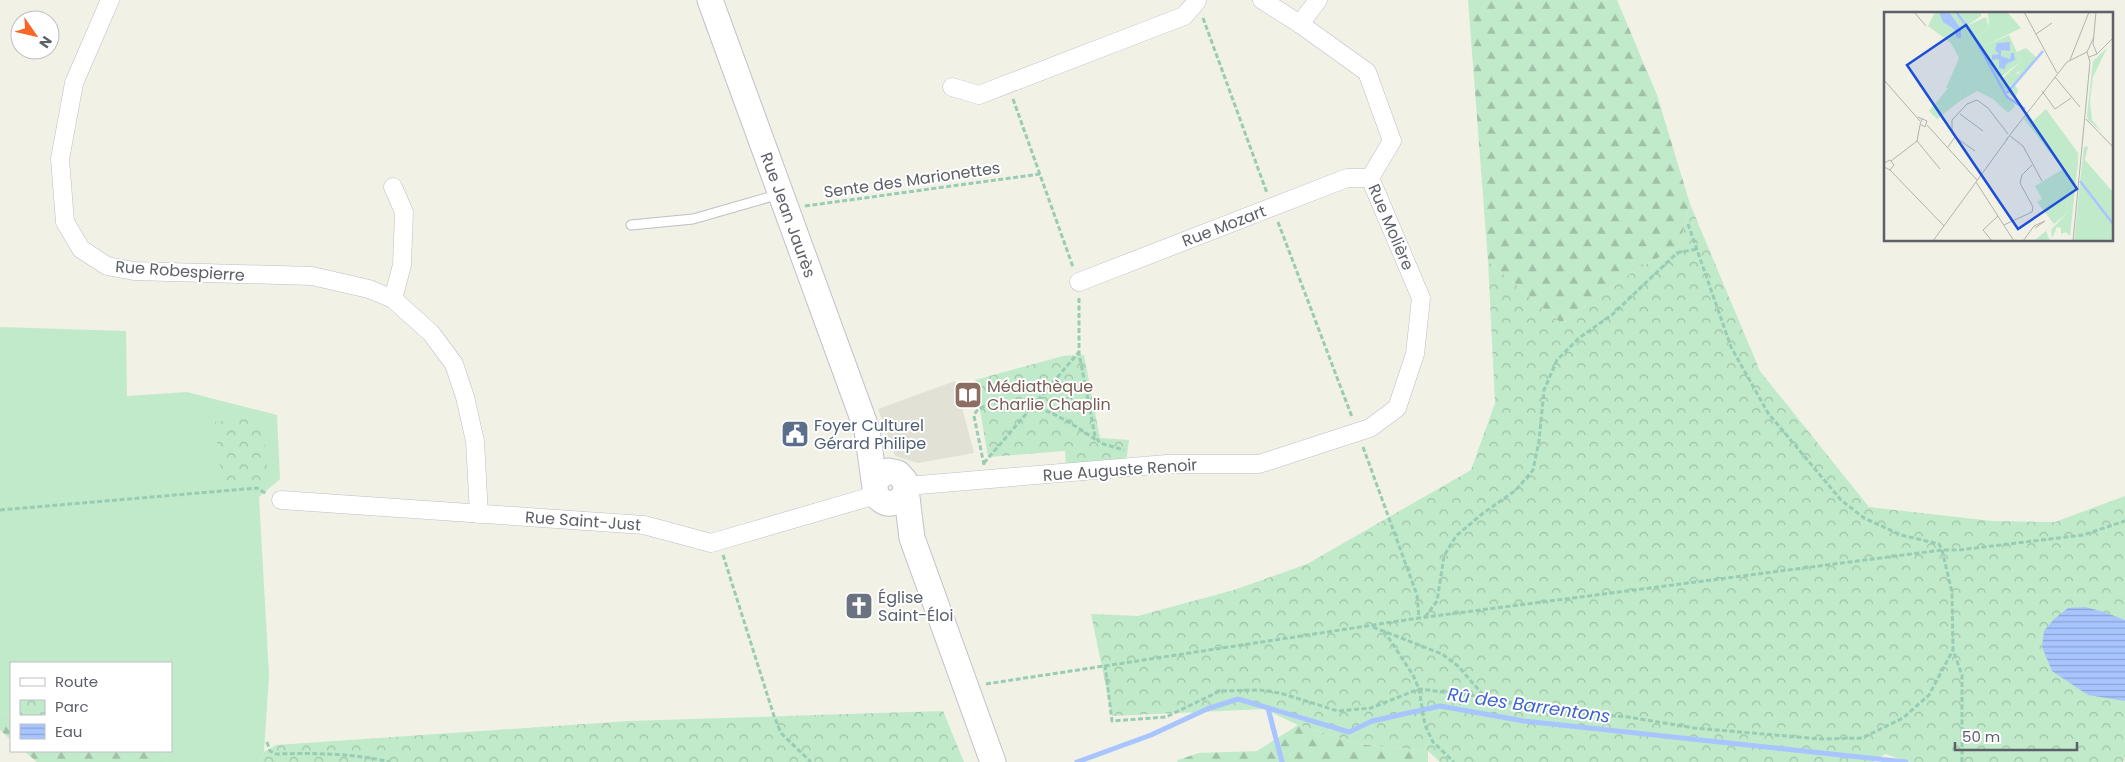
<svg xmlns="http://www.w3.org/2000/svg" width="2125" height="762" font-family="Poppins,sans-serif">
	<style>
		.education { fill: #e1e1d5 }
		.grass { fill: #c1eaca }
		.forest { fill: url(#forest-firs) }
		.park { fill: url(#park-crowns) }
		.water { fill: url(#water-rules) }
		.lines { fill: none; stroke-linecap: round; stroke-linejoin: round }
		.stream { stroke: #a8c5ff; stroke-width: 5 }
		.lane-casing { stroke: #bebec6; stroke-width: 11 }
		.street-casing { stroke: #bebec6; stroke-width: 19 }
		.secondary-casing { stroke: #c0c2ca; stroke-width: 27 }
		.path { stroke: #99ccb4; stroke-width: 3; stroke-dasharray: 5 2.5; stroke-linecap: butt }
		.lane { stroke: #fff; stroke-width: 9 }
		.street { stroke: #fff; stroke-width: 18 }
		.secondary { stroke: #fff; stroke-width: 25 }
		.labels { text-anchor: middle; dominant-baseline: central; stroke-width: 4; stroke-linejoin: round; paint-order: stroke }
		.street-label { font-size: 16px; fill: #5d6068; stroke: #fff }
		.education-label { font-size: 16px; fill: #785e54; stroke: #fff; text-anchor: start }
		.service-label { font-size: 16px; fill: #4e5e75; stroke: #fff; text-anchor: start }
		.worship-label { font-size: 16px; fill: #5b616d; stroke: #fff; text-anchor: start }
		.water-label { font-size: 18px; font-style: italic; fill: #3f64cf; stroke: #fff }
		.inset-river { fill: none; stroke: #a8c5ff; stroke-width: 2.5 }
		.inset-road { fill: none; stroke: #b2b3b0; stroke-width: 1 }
		.view { fill: #1d4ed8; fill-opacity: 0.15; stroke: #1d4ed8; stroke-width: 2.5 }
		.inset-edge { fill: none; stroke: #5d6068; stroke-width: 2.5 }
	</style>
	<defs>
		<pattern id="forest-firs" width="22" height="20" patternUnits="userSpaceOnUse" patternTransform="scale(1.25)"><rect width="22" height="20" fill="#c1eaca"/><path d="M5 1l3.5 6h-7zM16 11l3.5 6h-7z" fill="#a0c1a8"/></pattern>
		<pattern id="park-crowns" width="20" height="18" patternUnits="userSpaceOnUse" patternTransform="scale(1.25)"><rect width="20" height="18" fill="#c1eaca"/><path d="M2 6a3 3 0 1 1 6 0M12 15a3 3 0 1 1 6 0" fill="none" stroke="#a0c1a8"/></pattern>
		<pattern id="water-rules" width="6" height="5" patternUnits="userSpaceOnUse" patternTransform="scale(1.25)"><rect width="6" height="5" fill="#a8c5ff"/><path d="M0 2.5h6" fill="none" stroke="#8ca3d2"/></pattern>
	</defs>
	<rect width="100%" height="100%" fill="#f1f1e6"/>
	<!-- education -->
	<path class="education" d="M955,381l19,72 -56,10 -23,-7 -17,-47z"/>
	<!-- grass -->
	<path class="grass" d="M0,327l126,4 1,65 60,-4 90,23 3,64 -21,18 10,178 -5,77 -5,10h-92l-3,-11h7v-88h-160v55l-11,-7z"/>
	<!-- forest -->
	<g class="forest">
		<path d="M1468,0h149l40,95 33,109 -11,43 -42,22 -76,54 -73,-62z"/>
		<path d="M0,711l11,7v22l-11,-10z"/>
		<path d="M1298,725l60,19 70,7v11h-251l1,-2 21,-7 58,-2z"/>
		<path d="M24,751h140l3,11h-130z"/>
	</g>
	<!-- park -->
	<g class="park">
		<path d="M1690,204l70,167 109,136 123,14 63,1 70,-26v262l-2,4h-213l-25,-8 -11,8h-434l-12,-11 -70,-7 -60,-19 -34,-16 -152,7 -21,-102 47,2 96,-26 73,-26 164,-94 24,-67 -7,-142 73,62 76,-54 42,-22z"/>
		<path d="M1084,355l16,83 29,2 -3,23 -60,5 -1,-17 -77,6 -13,-77 88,-24z"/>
		<path d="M262,417l7,66 -47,5 -7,-66z"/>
		<path d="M943,711l21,51h-705l5,-10 12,-7 353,-24z"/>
	</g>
	<!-- water -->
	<path class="water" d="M2085,607l19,5 21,8v81l-37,-6 -36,-24 -10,-24 2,-16 10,-12 14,-11z"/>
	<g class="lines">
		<!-- stream -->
		<g class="stream">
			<path d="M1268,708l14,54"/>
			<path d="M1077,762l74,-27 56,-26 31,-10 111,33 23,-11 68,-15 84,15 382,41"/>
		</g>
		<defs>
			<path id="lane" d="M631,225l62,-6 87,-25"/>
			<g id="street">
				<path d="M110,0l-36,83 -14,76 5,63 16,27 26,17 27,5 178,5 57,13 24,10 38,34 23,31 11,33 10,44 4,73"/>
				<path d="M1300,24l18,-24"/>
				<path d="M952,87l27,8 205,-79 13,-15"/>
				<path d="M1079,282l268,-104h23"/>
				<path d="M393,299l9,-34 2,-53 -11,-25"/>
				<path d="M907,486l260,-22h92l111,-36 27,-20 18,-54 6,-56 -51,-120 22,-37 -25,-69 -67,-48 -38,-24"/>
				<path d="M281,500l363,25 67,18 165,-48"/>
			</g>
			<g id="secondary">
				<path d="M710,0l157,430 9,65c9,12 21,10 29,-1"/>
				<path d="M876,481l3,-4 9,-6 10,2 7,8 7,57 81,224"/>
			</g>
		</defs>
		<!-- lane casing -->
		<use href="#lane" class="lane-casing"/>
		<!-- street casing -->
		<use href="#street" class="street-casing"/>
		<!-- secondary casing -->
		<use href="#secondary" class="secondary-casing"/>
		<!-- path -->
		<g class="path">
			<path d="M1203,18l64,175"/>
			<path d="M1013,99l60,168"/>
			<path d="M805,206l235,-32"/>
			<path d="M1278,222l74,195"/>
			<path d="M1688,224l43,123 37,66 73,87 23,18 37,17 38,9 3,6 10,42 1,58 9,25v87"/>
			<path d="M1079,298v55l16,83 5,7 24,7"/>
			<path d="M1363,447l54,148 2,23"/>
			<path d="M984,463l95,-111"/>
			<path d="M984,465l-10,-49c3,-16 47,-14 60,-10 21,7 44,21 62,34"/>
			<path d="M0,510l257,-22 10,6"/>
			<path d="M723,555l51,161 7,17 30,29"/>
			<path d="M1425,617l12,-16 7,-45 12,-20 26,-22 34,-24 17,-20 6,-29 5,-51 13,-30 22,-22 34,-24 64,-61 20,-4"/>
			<path d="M1373,627l69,27 16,12 26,30"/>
			<path d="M1384,631l29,44 6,14 6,36 8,17 21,20"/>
			<path d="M1105,665l7,56 54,-4 54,-26 39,-1 21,3 58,18 33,-3 48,-19 66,8 61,13 82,7 66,11 127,11 41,-1 41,-20 26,-23 24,-45"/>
			<path d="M986,684l433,-66 523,-68h17l124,-15 42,-14"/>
			<path d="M267,742l3,9 6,3c38,-1 76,-1 114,8"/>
		</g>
		<!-- lane -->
		<use href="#lane" class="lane"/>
		<!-- street -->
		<use href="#street" class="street"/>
		<!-- secondary -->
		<use href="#secondary" class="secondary"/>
	</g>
	<!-- icons -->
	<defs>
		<symbol id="library-square" viewBox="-11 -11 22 22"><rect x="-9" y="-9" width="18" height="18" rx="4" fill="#8d6e63" stroke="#fff"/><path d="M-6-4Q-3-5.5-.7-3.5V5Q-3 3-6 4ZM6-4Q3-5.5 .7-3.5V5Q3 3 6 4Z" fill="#fff"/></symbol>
		<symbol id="civic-square" viewBox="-11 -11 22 22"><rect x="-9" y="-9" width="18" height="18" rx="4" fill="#5c6f8a" stroke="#fff"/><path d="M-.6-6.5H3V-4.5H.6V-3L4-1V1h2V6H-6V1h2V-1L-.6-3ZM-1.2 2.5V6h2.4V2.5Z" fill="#fff"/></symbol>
		<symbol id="church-square" viewBox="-11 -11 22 22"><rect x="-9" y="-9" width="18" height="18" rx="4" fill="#6b7280" stroke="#fff"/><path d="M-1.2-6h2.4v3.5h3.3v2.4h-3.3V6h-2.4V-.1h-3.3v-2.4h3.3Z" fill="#fff"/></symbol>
	</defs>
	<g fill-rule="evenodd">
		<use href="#library-square" x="952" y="379" width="32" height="32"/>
		<use href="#civic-square" x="779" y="418" width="32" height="32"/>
		<use href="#church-square" x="843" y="590" width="32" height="32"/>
	</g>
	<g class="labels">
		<!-- street labels -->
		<g class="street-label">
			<text transform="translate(912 180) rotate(-8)">Sente des Marionettes</text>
			<text transform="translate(788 215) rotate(70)">Rue Jean Jaurès</text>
			<text transform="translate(1224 226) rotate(-21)">Rue Mozart</text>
			<text transform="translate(1391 227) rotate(67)">Rue Molière</text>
			<text transform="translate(180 271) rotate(4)">Rue Robespierre</text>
			<text transform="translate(1120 470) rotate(-4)">Rue Auguste Renoir</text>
			<text transform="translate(583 521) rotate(4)">Rue Saint-Just</text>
		</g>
		<!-- education labels -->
		<g class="education-label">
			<text x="987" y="386">Médiathèque<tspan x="987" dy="18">Charlie Chaplin</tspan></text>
		</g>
		<!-- service labels -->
		<g class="service-label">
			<text x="814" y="425">Foyer Culturel<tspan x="814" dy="18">Gérard Philipe</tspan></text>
		</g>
		<!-- worship labels -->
		<g class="worship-label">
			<text x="878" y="597">Église<tspan x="878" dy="18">Saint-Éloi</tspan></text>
		</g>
		<!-- water labels -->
		<g class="water-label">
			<text transform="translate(1529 705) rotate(8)">Rû des Barrentons</text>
		</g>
	</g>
	<!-- overview -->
	<g transform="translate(1884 12)">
		<rect width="229" height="229" fill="#f1f1e6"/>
		<path d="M142,36l11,10 -8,9 -28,13 20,-19 -4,-9zM223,36l-14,29 -3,24 2,19 10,12 -14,-12 -1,-5 6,-54zM204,134l-3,14 28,32v33l-33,-43 4,-35zM179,157l9,18 1,7 -7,10 2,8 -22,19 4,10h-16l20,-17 -17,-22 5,-3 -7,-13z" fill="#c1eaca"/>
		<path d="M71,0h26v4l-15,10zM104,0h19l14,16 -37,18 -6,-2 -2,-6 13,-10zM141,54l4,1 -15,17 4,6 -3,9 -9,-8 -5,-11 12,-8 5,2zM65,75l12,5 -1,9 -23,18 -8,-8zM195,141l-9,83 -4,-4 -5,2v-6l-4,-1 -5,11 -1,-8 17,-18 -2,-8 7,-10 -10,-25 14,-9zM196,170l33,43v16h-39z" fill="#c1eaca"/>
		<path d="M51,0h19l12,14 20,-9 3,11 -13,10 2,6 6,2 25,-11 12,26 -19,15 5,19 8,11 -7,7 -15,-14 -16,-8 -17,10 1,-9 -15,-4 13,-30 -8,-15 -23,-17zM162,97l32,44 -1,7 -14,9 -39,-50 4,-7 5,9z" fill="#c1eaca"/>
		<path d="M55,0h10l12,17v9h-4l-3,-9 -11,-7zM126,30v9l-9,-1v6l9,3 1,-6h3l1,7 -9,4 -1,5 -6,-1v-9l-7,1v-5l7,-1 -4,-4 2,-7z" fill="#a8c5ff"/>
		<path class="inset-river" d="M72,0l16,21 35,64 18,12M123,81l36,-42M196,169l33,43"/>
		<path class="inset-road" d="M30,0l12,14M140,0l33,61M152,22l16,-11M213,42l16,-16M205,45l8,-3 -4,-10 3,-32M186,48l19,-48M171,65l25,30M0,68l36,41M158,79l13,18 16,-11M76,102l23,17M34,105l9,4 -2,6 -5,-3 2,-5M202,107l27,28M43,113l50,55M126,124l13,10 19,35M71,125l20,14M122,128l61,-78 20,-10 7,-15M33,129l23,28M64,135l7,-10 -3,-4v-13l15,-16 10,-4 11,8 20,26M7,149l26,-20 3,-16M0,151l6,-3 4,5 -4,5 -6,-3M6,158l54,56M92,170l38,59M120,213l28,-13 1,-5 -13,-24 2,-8 10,-10M49,229l75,-103M108,229l-9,-11 15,-14M139,229l11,-15 11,-5 -10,7M189,229l17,-179 -3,-10"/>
		<path class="view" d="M82,13l111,164 -59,40 -111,-164z"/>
		<rect width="229" height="229" class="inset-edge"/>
	</g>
	<!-- legend -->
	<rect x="10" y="662" width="162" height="90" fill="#ffffff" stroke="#bebfc3"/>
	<rect x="20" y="678" width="25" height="8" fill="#ffffff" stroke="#bebfc3"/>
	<text x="55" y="687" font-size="15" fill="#5d6068">Route</text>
	<rect x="20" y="700" width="25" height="15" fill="url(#park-crowns)" stroke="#bebfc3"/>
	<text x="55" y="712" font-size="15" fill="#5d6068">Parc</text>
	<rect x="20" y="724" width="25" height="15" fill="url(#water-rules)" stroke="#bebfc3"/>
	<text x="55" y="737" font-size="15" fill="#5d6068">Eau</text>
	<!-- north arrow -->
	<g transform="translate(35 35) rotate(124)"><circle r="24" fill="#ffffff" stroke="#bebfc3"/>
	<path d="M0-4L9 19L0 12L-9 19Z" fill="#f96625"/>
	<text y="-8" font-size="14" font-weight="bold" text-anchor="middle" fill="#5d6068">N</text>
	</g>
	<!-- scale -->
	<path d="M1955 742v8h122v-8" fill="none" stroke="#5d6068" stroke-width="2.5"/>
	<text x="1962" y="742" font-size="15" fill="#5d6068" stroke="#ffffff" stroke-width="4" paint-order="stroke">50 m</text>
</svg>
